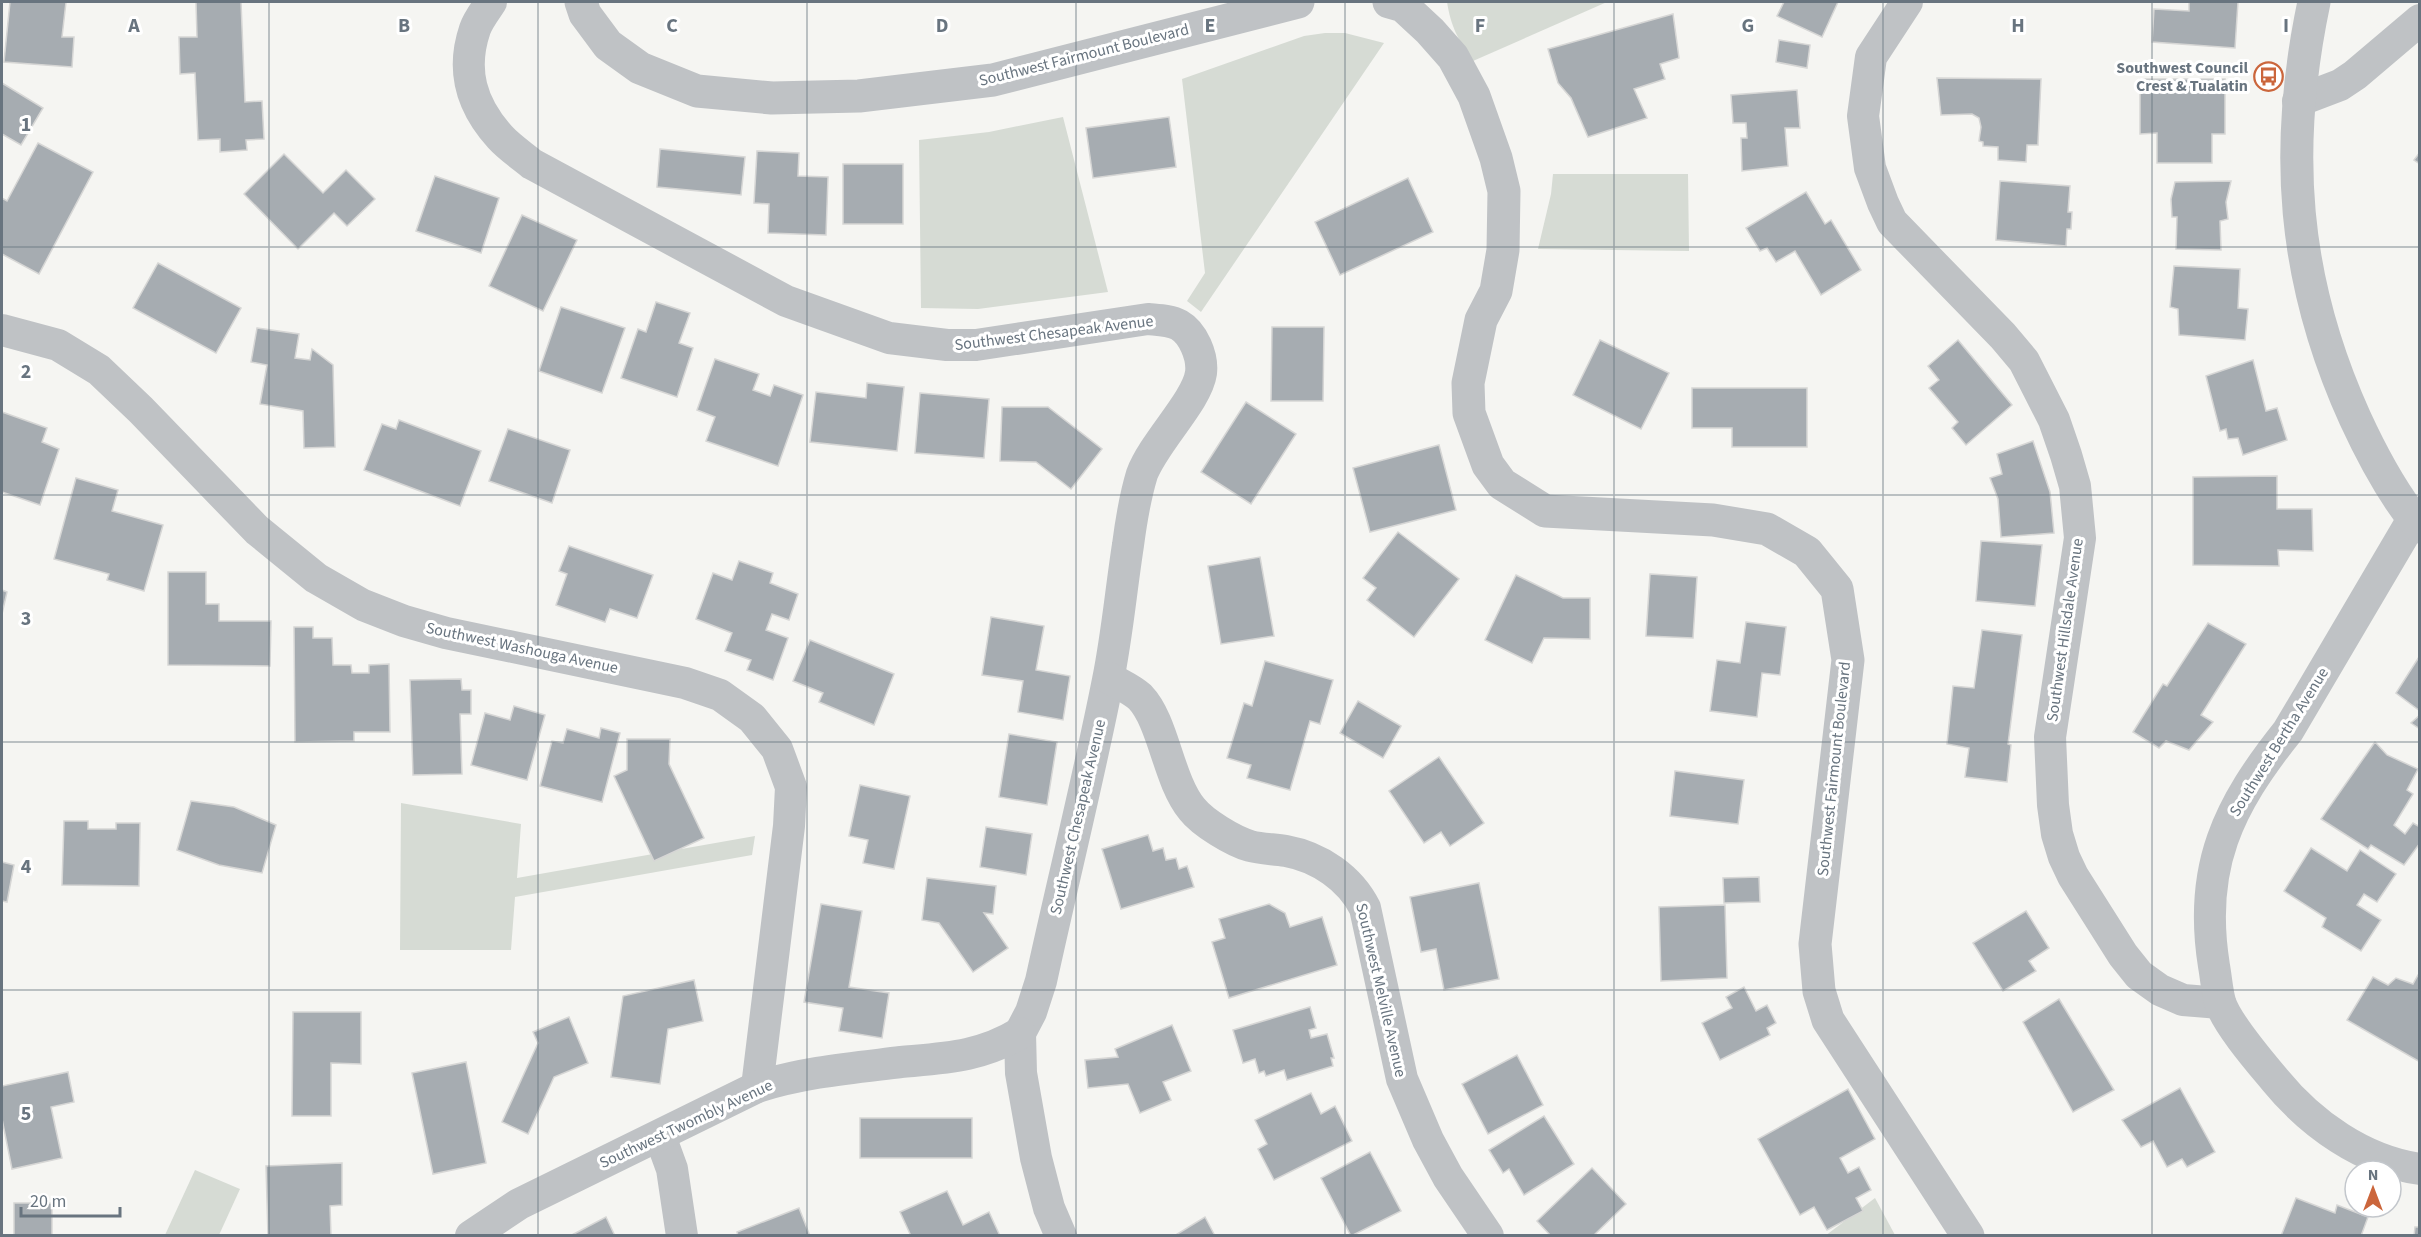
<svg xmlns="http://www.w3.org/2000/svg" width="2421" height="1237" font-family="'Source Sans 3',sans-serif">
	<style>
		.green { fill: #d6dbd4 }
		.building { fill: #a6acb1; stroke: #d6d6d5; stroke-width: 1.5 }
		.lines { fill: none; stroke-linecap: round; stroke-linejoin: round }
		.minor { stroke: #bfc2c5; stroke-width: 32 }
		.tertiary { stroke: #bfc2c5; stroke-width: 33 }
		.grid { fill: none; stroke: #68747f; stroke-width: 1.5; stroke-opacity: 0.55 }
		.labels { text-anchor: middle; dominant-baseline: central; stroke-width: 6; stroke-linejoin: round; paint-order: stroke }
		.street-label { font-size: 16px; fill: #68747f; stroke: #fff }
		.poi-label { font-size: 16px; font-weight: bold; fill: #68747f; stroke: #fff; text-anchor: end }
		.grid-label { font-size: 20px; text-anchor: middle; font-weight: bold; fill: #68747f; stroke: #fff; stroke-width: 6; stroke-linejoin: round; paint-order: stroke }
	</style>
	<rect width="100%" height="100%" fill="#f5f5f2"/>
	<!-- green -->
	<g class="green">
		<path d="M1447,2h160l-134,59c-15,-21 -22,-34 -26,-59z"/>
		<path d="M1325,33h20l39,10 -183,269 -14,-11 18,-28 -23,-194 122,-43z"/>
		<path d="M1063,117l45,175 -130,17 -57,-1 -2,-168 70,-8z"/>
		<path d="M1553,174h135l1,77 -151,-2 13,-55z"/>
		<path d="M401,803l120,21 -4,54 238,-42 -3,19 -237,42 -4,53h-111z"/>
		<path d="M195,1170l45,19 -21,46h-54z"/>
		<path d="M1875,1198l20,37 -70,1z"/>
	</g>
	<!-- building -->
	<g class="building">
		<path d="M10,2h56l-4,35h12l-2,30 -68,-5z"/>
		<path d="M196,2h45l4,100 17,-1 2,38 -18,1 1,10 -27,2v-13l-22,1 -3,-67 -15,1 -1,-37h18z"/>
		<path d="M1784,2h54l-16,35 -45,-21z"/>
		<path d="M2189,2h49l-3,46 -83,-6 2,-33 35,2z"/>
		<path d="M1673,14l6,44 -19,6 5,15 -31,10 13,29 -59,19 -17,-39 -13,-15 -10,-34z"/>
		<path d="M1779,40l31,5 -3,23 -31,-6z"/>
		<path d="M1937,78l104,1 -3,64v2h-11l-1,17 -28,-2v-13l-15,-1v-4l-4,-1 2,-14 -2,-9 -7,-4 -31,1z"/>
		<path d="M2140,79h85v55h-13v29h-55v-30l-17,1z"/>
		<path d="M2,83l41,25 -22,37 -19,-11z"/>
		<path d="M1797,90l3,38h-15l3,38 -46,5 -1,-33h6l-1,-15h-13l-2,-28z"/>
		<path d="M1169,117l7,50 -83,11 -7,-50z"/>
		<path d="M38,143l55,29 -54,102 -37,-20v-56l5,3z"/>
		<path d="M660,149l85,8 -4,38 -84,-8z"/>
		<path d="M757,151l42,2 -1,23 30,1 -2,58 -58,-2 1,-29 -15,-1z"/>
		<path d="M2420,152v12l-6,-4z"/>
		<path d="M284,154l39,39 23,-23 29,29 -28,27 -13,-13 -36,36 -54,-55z"/>
		<rect x="843" y="164" width="60" height="60"/>
		<path d="M435,176l64,22 -18,55 -65,-22z"/>
		<path d="M1408,178l25,54 -93,43 -25,-53z"/>
		<path d="M2000,181l70,5 -2,26h4l-1,17h-4l-1,17 -70,-6z"/>
		<path d="M2231,181l-5,21 2,17 -8,2 1,29 -45,-1 1,-32h-5l-1,-18 4,-17z"/>
		<path d="M1806,192l19,32 6,-4 30,50 -40,25 -26,-44 -19,11 -9,-14 -7,3 -14,-23z"/>
		<path d="M522,215l55,25 -34,71 -54,-25z"/>
		<path d="M158,263l83,45 -25,45 -83,-45z"/>
		<path d="M2174,266l66,3 -2,39 10,1 -3,31 -66,-5 -1,-26 -8,-2z"/>
		<path d="M656,302l34,11 -11,30 14,5 -16,49 -56,-19 17,-49 8,3z"/>
		<path d="M561,307l64,21 -23,65 -63,-22z"/>
		<path d="M1272,327h52l-1,74h-52z"/>
		<path d="M257,328l42,6 -4,24 15,2 2,-11 21,16 2,82 -31,1 -1,-37 -43,-7 7,-39 -16,-3z"/>
		<path d="M1600,340l69,33 -28,56 -68,-34z"/>
		<path d="M1958,340l54,65 -46,40 -14,-17 6,-6 -29,-34 10,-8 -11,-14z"/>
		<path d="M715,359l44,15 -6,16 17,6 4,-11 29,10 -25,71 -72,-25 9,-24 -18,-7z"/>
		<path d="M2253,360l13,51 11,-3 10,32 -44,15 -5,-17 -10,1 -2,-10 -6,2 -14,-55z"/>
		<path d="M867,383l37,4 -7,64 -87,-9 6,-50 50,6z"/>
		<path d="M1692,388h115v59h-75v-19h-40z"/>
		<path d="M920,393l69,6 -5,59 -69,-5z"/>
		<path d="M1246,402l50,32 -45,70 -50,-32z"/>
		<path d="M1002,407h46l54,42 -31,40 -35,-27 -36,-1z"/>
		<path d="M2,412l45,16 -5,14 17,7 -19,56 -38,-13z"/>
		<path d="M399,420l82,31 -21,55 -96,-36 18,-46 14,5z"/>
		<path d="M508,429l62,21 -18,53 -63,-22z"/>
		<path d="M2033,441l17,51 4,41 -53,4 -3,-38 -8,-21 12,-4 -5,-20z"/>
		<path d="M1439,445l17,65 -86,22 -17,-64z"/>
		<path d="M2277,476v33h35l1,42 -35,-1 1,16 -86,-1v-88z"/>
		<path d="M76,478l42,12 -6,21 51,14 -19,66 -37,-11 2,-6 -55,-15z"/>
		<path d="M1398,532l61,47 -45,58 -47,-37 9,-12 -13,-10z"/>
		<path d="M1981,541l61,4 -7,61 -59,-5z"/>
		<path d="M569,546l84,29 -16,43 -27,-9 -5,13 -49,-17 11,-31 -8,-3z"/>
		<path d="M1260,557l14,79 -53,8 -13,-78z"/>
		<path d="M739,561l34,12 -3,10 28,11 -9,26 -17,-6 -6,16 22,8 -15,42 -26,-10 4,-10 -26,-9 7,-18 -36,-14 17,-46 19,7z"/>
		<path d="M168,572h38v32h13v17h52l-1,45 -102,-1z"/>
		<path d="M1650,574l47,3 -4,61 -47,-2z"/>
		<path d="M1516,575l47,23h27v41l-46,-1 -12,25 -47,-23z"/>
		<path d="M2,590l5,2 -5,22z"/>
		<path d="M991,617l53,9 -8,44 34,6 -7,44 -45,-8 5,-31 -41,-6z"/>
		<path d="M1746,622l40,5 -6,48 -18,-2 -5,44 -47,-6 7,-51 23,3z"/>
		<path d="M2208,623l38,21 -45,71 12,7 -24,28 -23,-9 -7,7 -26,-16 30,-48 4,2z"/>
		<path d="M294,627h19v11h19l1,27h18l1,8h17v-8l20,-1 1,68h-36v9l-59,1z"/>
		<path d="M1982,630l40,5 -14,109 3,1 -4,37 -42,-5 4,-29 -22,-4 6,-58 21,2z"/>
		<path d="M810,640l84,34 -20,51 -55,-23 4,-9 -30,-12z"/>
		<path d="M2419,657h1v54l-24,-18z"/>
		<path d="M1265,661l68,19 -13,44 -10,-3 -20,69 -43,-12 4,-13 -24,-7 17,-55 8,3z"/>
		<path d="M461,679l1,11h9v24h-11l2,60 -49,1 -3,-95z"/>
		<path d="M1358,701l43,25 -18,32 -43,-25z"/>
		<path d="M514,706l31,9 -18,65 -56,-15 14,-52 25,7z"/>
		<path d="M2420,715v14l-9,-6z"/>
		<path d="M601,728l19,5 -18,69 -62,-16 12,-45 11,2 4,-14 32,9z"/>
		<path d="M1009,734l48,8 -10,63 -48,-8z"/>
		<path d="M627,739h43l-1,25 35,74 -50,23 -40,-85 13,-6z"/>
		<path d="M2375,742l12,13 31,14 -11,21 6,4 -19,31 11,9 8,-11 7,4v16l-16,22 -33,-20 -3,4 -47,-30z"/>
		<path d="M1439,757l45,66 -34,23 -9,-14 -17,11 -35,-52z"/>
		<path d="M1675,771l69,9 -6,44 -68,-8z"/>
		<path d="M860,785l50,11 -16,73 -31,-6 5,-23 -19,-4z"/>
		<path d="M191,801l43,6 42,18 -14,48 -43,-8 -42,-15z"/>
		<path d="M64,821h24v8h28v-6h24l-1,63 -77,-1z"/>
		<path d="M986,827l46,7 -6,41 -46,-8z"/>
		<path d="M1148,835l5,16 10,-3 3,12 10,-2 3,11 8,-3 7,21 -73,22 -19,-60z"/>
		<path d="M2311,848l36,23 13,-21 36,24 -19,28 -13,-8 -7,11 24,15 -20,31 -39,-24 4,-9 -42,-27z"/>
		<path d="M2,862l12,3 -7,37 -5,-1z"/>
		<path d="M1759,877l1,25 -36,1 -1,-25z"/>
		<path d="M927,878l69,8 -3,28 -9,-1 24,35 -35,24 -34,-49 -17,-3z"/>
		<path d="M1479,883l20,96 -55,11 -8,-41 -15,3 -11,-55z"/>
		<path d="M821,904l41,7 -13,76 40,6 -7,45 -43,-7 4,-23 -39,-6z"/>
		<path d="M1269,904l16,9 5,14 32,-10 15,48 -108,33 -17,-56 13,-4 -6,-19z"/>
		<path d="M1725,905l2,73 -66,3 -2,-74z"/>
		<path d="M2026,911l23,37 -20,13 7,10 -33,20 -30,-48z"/>
		<path d="M2418,975h2v87l-73,-42 26,-43 15,8 8,-7 17,6z"/>
		<path d="M694,980l9,41 -35,8 -8,55 -49,-7 12,-81z"/>
		<path d="M1744,987l12,24 11,-6 9,18 -9,5 3,7 -50,25 -18,-37 30,-15 -6,-11z"/>
		<path d="M2059,999l55,91 -41,22 -50,-90z"/>
		<path d="M1310,1007l6,21 -7,2 2,8 16,-4 7,24h-3l2,8 -46,14 -3,-10 -18,6 -2,-5 -5,2 -4,-14 -12,4 -10,-33z"/>
		<path d="M293,1012h68v52l-30,-1v53h-39z"/>
		<path d="M569,1017l19,46 -34,14 -26,57 -26,-12 36,-79 -5,-11z"/>
		<path d="M1172,1025l19,46 -28,11 8,18 -31,13 -12,-29 -40,4 -3,-28 33,-3 -3,-8z"/>
		<path d="M1517,1055l26,50 -55,29 -26,-50z"/>
		<path d="M466,1062l20,101 -53,11 -21,-101z"/>
		<path d="M68,1072l6,30 -23,5 11,51 -50,11 -10,-50v-33z"/>
		<path d="M2180,1088l35,64 -28,15 -5,-8 -15,8 -14,-26 -12,6 -19,-27z"/>
		<path d="M1848,1089l27,50 -35,19 8,15 11,-6 12,23 -15,8 7,13 -36,19 -13,-23 -14,8 -42,-76z"/>
		<path d="M1311,1093l10,21 14,-8 17,35 -78,39 -16,-31 9,-5 -12,-24z"/>
		<path d="M1544,1116l30,48 -50,31 -15,-26 -6,4 -14,-23z"/>
		<rect x="860" y="1118" width="112" height="40"/>
		<path d="M1370,1152l31,59 -50,25 -30,-58z"/>
		<path d="M342,1163v42l-12,1 1,30h-63l-2,-70z"/>
		<path d="M1592,1168l34,36 -33,32h-42l-14,-15z"/>
		<path d="M947,1191l16,34 26,-13 11,24h-89l-11,-24z"/>
		<path d="M2296,1198l39,15 2,-8 31,12 -7,19h-80z"/>
		<rect x="14" y="1203" width="38" height="33"/>
		<path d="M799,1208l11,28h-72l-1,-4z"/>
		<path d="M606,1217l9,19h-45z"/>
		<path d="M1205,1217l10,19h-41z"/>
		<path d="M2415,1227h5v9h-6z"/>
	</g>
	<g class="lines">
		<!-- minor -->
		<g class="minor">
			<path d="M491,2c-5,8 -13,18 -16,27 -14,41 -4,76 25,108 9,10 21,18 32,27l254,137 103,37 58,7h29l172,-26c10,1 22,1 31,6 14,8 24,31 22,48 -4,28 -47,69 -59,101 -7,23 -11,48 -14,71 -7,45 -11,91 -20,135 -20,101 -45,200 -67,301l-10,31 -11,21 1,40 15,85 13,50 12,28"/>
			<path d="M1907,2l-36,55 -8,59 7,52 13,35 9,19 111,114 21,25 30,59 12,35 9,31 5,52 -30,199 3,68 4,29 7,23 9,19 50,79 16,20 21,15 23,10 37,3"/>
			<path d="M2298,101l42,-16 15,-10 65,-55"/>
			<path d="M2,330l56,15 41,25 42,40 116,120 59,48 47,27 41,16 42,12 239,50 35,12 32,23 25,31 14,38 -2,39 -32,261"/>
			<path d="M2413,519l-125,212c-60,75 -90,136 -74,235 2,11 3,25 6,36 7,22 40,60 55,78 36,44 88,81 145,89"/>
			<path d="M1109,678c10,6 22,11 31,19 24,25 28,83 52,112 11,14 41,32 58,37 11,3 24,3 36,5 33,6 64,27 79,57l37,171 26,61 20,37 40,59"/>
			<path d="M660,1136l12,33 10,67"/>
			<path d="M471,1236l48,-32 238,-117c47,-15 95,-19 144,-25 44,-4 80,-5 119,-29"/>
		</g>
		<!-- tertiary -->
		<g class="tertiary">
			<path d="M581,2l4,12 23,31 32,23 57,23 75,7 87,-2 134,-16 305,-78"/>
			<path d="M1389,2l14,4 27,25 23,26 21,39 22,62 8,33 -1,59 -7,41 -15,29 -13,63 1,30 19,52 14,19 43,27 168,9 54,9 40,23 30,37 11,71 -33,284 4,47 9,29 140,216"/>
			<path d="M2314,2c-31,147 -22,277 41,416 17,37 38,77 65,109"/>
		</g>
	</g>
	<!-- grid -->
	<path class="grid" d="M269,2v1234M538,2v1234M807,2v1234M1076,2v1234M1345,2v1234M1614,2v1234M1883,2v1234M2152,2v1234M2,247h2418M2,495h2418M2,742h2418M2,990h2418"/>
	<!-- icons -->
	<defs>
		<symbol id="bus-ring" viewBox="-11 -11 22 22"><circle r="9.5" fill="#fff" stroke="#cb663c" stroke-width="1.5"/><path d="M-5-6H5V4H4V6H2V4H-2V6H-4V4H-5ZM-3.5-4V0h7V-4ZM-3.5 1.2v1.5H-2V1.2ZM2 1.2v1.5H3.5V1.2Z" fill="#cb663c"/></symbol>
	</defs>
	<g fill-rule="evenodd">
		<use href="#bus-ring" x="2252" y="60" width="33" height="33"/>
	</g>
	<g class="labels">
		<!-- street labels -->
		<g class="street-label">
			<text transform="translate(1084 55) rotate(-14)">Southwest Fairmount Boulevard</text>
			<text transform="translate(1054 333) rotate(-7)">Southwest Chesapeak Avenue</text>
			<text transform="translate(2065 630) rotate(-82)">Southwest Hillsdale Avenue</text>
			<text transform="translate(522 648) rotate(12)">Southwest Washouga Avenue</text>
			<text transform="translate(2279 742) rotate(-58)">Southwest Bertha Avenue</text>
			<text transform="translate(1834 769) rotate(-84)">Southwest Fairmount Boulevard</text>
			<text transform="translate(1078 817) rotate(-77)">Southwest Chesapeak Avenue</text>
			<text transform="translate(1381 990) rotate(77)">Southwest Melville Avenue</text>
			<text transform="translate(686 1124) rotate(-25)">Southwest Twombly Avenue</text>
		</g>
		<!-- poi labels -->
		<g class="poi-label">
			<text x="2248" y="68">Southwest Council<tspan x="2248" dy="18">Crest &amp; Tualatin</tspan></text>
		</g>
	</g>
	<g class="grid-label">
		<text x="134" y="32">A</text>
		<text x="404" y="32">B</text>
		<text x="672" y="32">C</text>
		<text x="942" y="32">D</text>
		<text x="1210" y="32">E</text>
		<text x="1480" y="32">F</text>
		<text x="1748" y="32">G</text>
		<text x="2018" y="32">H</text>
		<text x="2286" y="32">I</text>
		<text x="26" y="131">1</text>
		<text x="26" y="378">2</text>
		<text x="26" y="625">3</text>
		<text x="26" y="873">4</text>
		<text x="26" y="1120">5</text>
	</g>
	<!-- border -->
	<rect width="2421" height="1237" fill="none" stroke="#68747f" stroke-width="6"/>
	<!-- north arrow -->
	<g transform="translate(2373 1189)"><circle r="28" fill="#ffffff" stroke="#c3c7cc" stroke-width="1.5"/>
	<path d="M0-4.5L10 22L0 15L-10 22Z" fill="#cb663c"/>
	<text y="-9" font-size="16" font-weight="bold" text-anchor="middle" fill="#68747f">N</text>
	</g>
	<!-- scale -->
	<path d="M21 1207v9h99v-9" fill="none" stroke="#68747f" stroke-width="3"/>
	<text x="30" y="1207" font-size="18" fill="#68747f" stroke="#ffffff" stroke-width="4.5" paint-order="stroke">20 m</text>
</svg>
